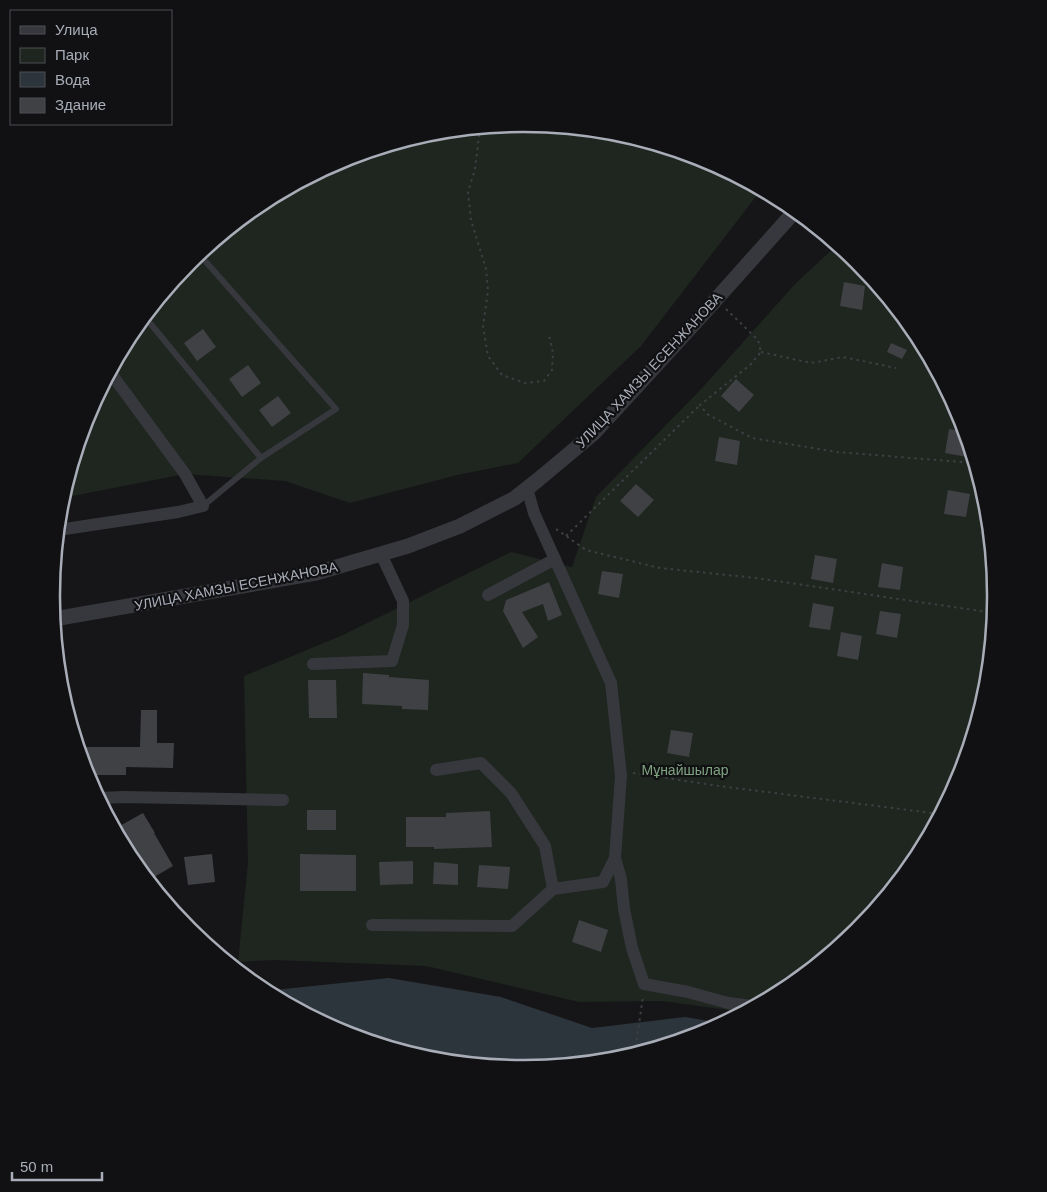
<svg xmlns="http://www.w3.org/2000/svg" width="1047" height="1192" font-family="Arial,sans-serif">
	<style>
		.green { fill: #1e261f }
		.water { fill: #2c353c }
		.building { fill: #404145 }
		.lines { fill: none; stroke-linecap: round; stroke-linejoin: round }
		.path { stroke: #3d3f44; stroke-width: 2; stroke-dasharray: 2.5 4; stroke-linecap: butt }
		.service { stroke: #37383d; stroke-width: 6 }
		.minor { stroke: #37383d; stroke-width: 12 }
		.tertiary { stroke: #37383d; stroke-width: 15 }
		.labels { text-anchor: middle; dominant-baseline: central; stroke-width: 4.5; stroke-linejoin: round; paint-order: stroke }
		.street-label { font-size: 14px; fill: #a8adb8; stroke: #111113 }
		.park-label { font-size: 14px; fill: #7fa381; stroke: #111113 }
		.rim { fill: none; stroke: #a8adb8; stroke-width: 2.5 }
	</style>
	<rect width="100%" height="100%" fill="#161618"/>
	<!-- green -->
	<g class="green">
		<path d="M524,124l92,9 88,27 57,30 -120,156 -123,117 -61,12 -107,28 -65,-22 -100,-7 -123,24 25,-83 44,-82 59,-71 71,-59 82,-43 89,-27z"/>
		<path d="M837,245l21,17 58,72 44,82 27,88 9,92 -9,92 -27,89 -44,82 -59,71 -71,59 -44,23 -79,-11 -84,1 -153,-36 -152,-6 -36,2 10,-99 -4,-187 99,-41 168,-83 61,15 24,-70 106,-109 94,-105z"/>
	</g>
	<!-- water -->
	<path class="water" d="M389,978l112,19 91,31 93,-11 36,6 -17,9 -89,27 -92,9 -92,-9 -88,-27 -78,-41z"/>
	<!-- building -->
	<g class="building">
		<path d="M844,282l21,4 -3,24 -22,-4z"/>
		<path d="M203,329l13,18 -19,14 -13,-18z"/>
		<path d="M891,343l16,7 -5,9 -15,-7z"/>
		<path d="M248,365l13,18 -19,14 -13,-18z"/>
		<path d="M736,379l18,16 -15,17 -18,-16z"/>
		<path d="M278,396l13,17 -19,14 -13,-17z"/>
		<path d="M949,429l16,3 8,26 -28,-5z"/>
		<path d="M719,437l21,4 -3,24 -22,-4z"/>
		<path d="M636,484l18,16 -16,17 -18,-16z"/>
		<path d="M948,490l22,4 -4,23 -22,-3z"/>
		<path d="M815,555l22,4 -4,24 -22,-4z"/>
		<path d="M882,563l21,4 -3,23 -22,-3z"/>
		<path d="M602,571l21,3 -4,24 -21,-4z"/>
		<path d="M549,582l13,33 -14,6 -5,-17 -21,8 16,25 -15,11 -20,-37 3,-11z"/>
		<path d="M813,603l21,4 -4,23 -21,-3z"/>
		<path d="M880,611l21,3 -4,24 -21,-4z"/>
		<path d="M841,632l21,4 -4,24 -21,-4z"/>
		<path d="M363,673l26,2v2l40,3 -1,30 -26,-1v-3l-40,-2z"/>
		<path d="M308,680h28l1,38h-28z"/>
		<path d="M141,710h16v33h17l-1,25 -47,-1v8h-39l-9,-28h62z"/>
		<path d="M671,730l22,3 -4,24 -22,-4z"/>
		<rect x="307" y="810" width="29" height="20"/>
		<path d="M490,811l2,36 -58,2v-2h-28v-30h40v-4z"/>
		<path d="M143,813l12,20h-1l19,33 -24,14 -15,-18h1l-19,-34z"/>
		<path d="M212,854l3,28 -27,3 -4,-28z"/>
		<path d="M300,854l56,1v36h-56z"/>
		<path d="M413,861v23l-33,1 -1,-23z"/>
		<path d="M434,862l24,2v21l-25,-1z"/>
		<path d="M479,865l31,2 -2,22 -31,-2z"/>
		<path d="M579,920l29,10 -7,22 -29,-10z"/>
	</g>
	<g class="lines">
		<!-- path -->
		<g class="path">
			<path d="M480,128l-5,41 -7,23 3,28 15,49 2,22 -5,35 5,30 14,19 23,8 19,-2 8,-11 1,-17 -4,-18"/>
			<path d="M726,309l32,31 3,12 -11,13 -50,40 7,9 45,24 85,14 137,11"/>
			<path d="M761,352l50,11 32,-6 53,11"/>
			<path d="M556,529l30,21 74,18 96,10 238,35"/>
			<path d="M566,536l134,-131"/>
			<path d="M633,773l86,13 221,28"/>
			<path d="M635,1053l8,-57"/>
		</g>
		<!-- service -->
		<g class="service">
			<path d="M199,254l137,155 -75,49 -58,48"/>
			<path d="M145,317l116,141"/>
		</g>
		<!-- minor -->
		<g class="minor">
			<path d="M58,530l120,-18 25,-6 -18,-32 -75,-102"/>
			<path d="M488,595l67,-36"/>
			<path d="M313,664l79,-3 11,-36v-24l-22,-47"/>
			<path d="M436,770l45,-7 30,30 34,53 8,43"/>
			<path d="M98,798l26,-1 159,3"/>
			<path d="M615,858l6,21 3,30 8,39 12,36 44,8 40,11 25,3"/>
			<path d="M372,925l140,1 41,-37 50,-7 12,-24 6,-82 -10,-93 -77,-170 -7,-25"/>
		</g>
		<!-- tertiary -->
		<path class="tertiary" d="M54,619l262,-46 92,-27 52,-20 55,-28 24,-19 55,-46 109,-119 92,-103"/>
	</g>
	<g class="labels">
		<!-- street labels -->
		<g class="street-label">
			<text transform="translate(649 370) rotate(-47)">УЛИЦА ХАМЗЫ ЕСЕНЖАНОВА</text>
			<text transform="translate(236 586) rotate(-11)">УЛИЦА ХАМЗЫ ЕСЕНЖАНОВА</text>
		</g>
		<!-- park labels -->
		<g class="park-label">
			<text x="685" y="770">Мұнайшылар</text>
		</g>
	</g>
	<!-- crop -->
	<path d="M0 0H1047V1192H0ZM523 132H524A463 463 0 0 1 987 595V597A463 463 0 0 1 524 1060H523A463 463 0 0 1 60 597V595A463 463 0 0 1 523 132Z" fill="#111113" fill-rule="evenodd"/>
	<path class="rim" d="M523 132H524A463 463 0 0 1 987 595V597A463 463 0 0 1 524 1060H523A463 463 0 0 1 60 597V595A463 463 0 0 1 523 132Z"/>
	<!-- legend -->
	<rect x="10" y="10" width="162" height="115" fill="#111113" stroke="#4d4f55"/>
	<rect x="20" y="26" width="25" height="8" fill="#37383d" stroke="#4d4f55"/>
	<text x="55" y="35" font-size="15" fill="#a8adb8">Улица</text>
	<rect x="20" y="48" width="25" height="15" fill="#1e261f" stroke="#4d4f55"/>
	<text x="55" y="60" font-size="15" fill="#a8adb8">Парк</text>
	<rect x="20" y="72" width="25" height="15" fill="#2c353c" stroke="#4d4f55"/>
	<text x="55" y="85" font-size="15" fill="#a8adb8">Вода</text>
	<rect x="20" y="98" width="25" height="15" fill="#404145" stroke="#4d4f55"/>
	<text x="55" y="110" font-size="15" fill="#a8adb8">Здание</text>
	<!-- scale -->
	<path d="M12 1172v8h90v-8" fill="none" stroke="#a8adb8" stroke-width="2.5"/>
	<text x="20" y="1172" font-size="15" fill="#a8adb8" stroke="#111113" stroke-width="4" paint-order="stroke">50 m</text>
</svg>
